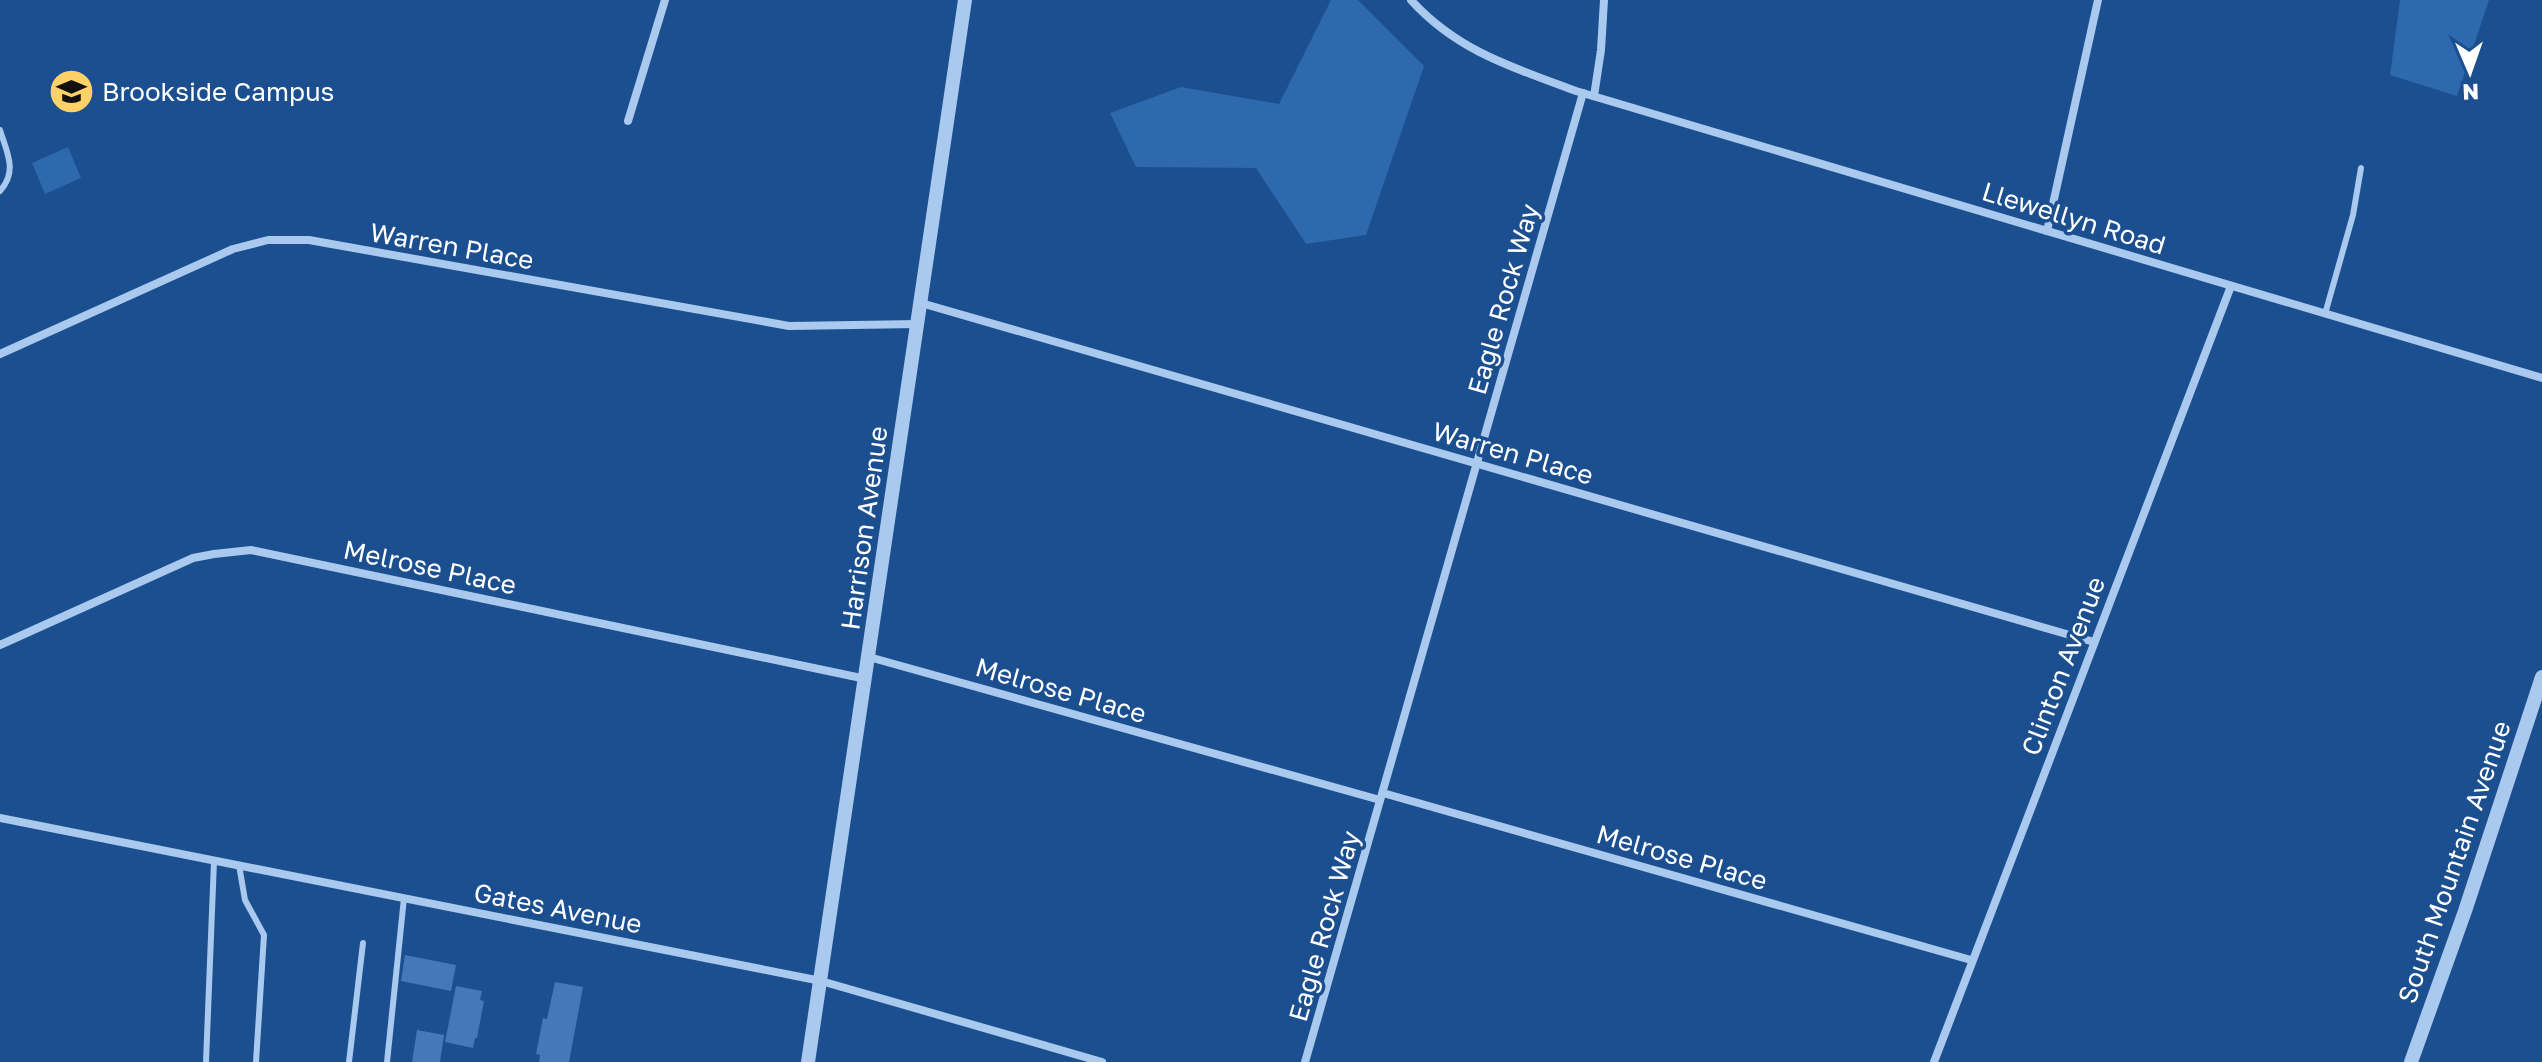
<svg xmlns="http://www.w3.org/2000/svg" width="2542" height="1062" font-family="'Golos Text',sans-serif">
	<style>
		.green { fill: #2e69ad }
		.building { fill: #4478b7 }
		.lines { fill: none; stroke-linecap: round; stroke-linejoin: round }
		.service { stroke: #a9c9ee; stroke-width: 6 }
		.minor { stroke: #a9c9ee; stroke-width: 8 }
		.tertiary { stroke: #a9c9ee; stroke-width: 14 }
		.labels { text-anchor: middle; dominant-baseline: central; stroke-width: 7; stroke-linejoin: round; paint-order: stroke }
		.poi-label { font-size: 26px; fill: #fff; stroke: #1b4f8f; text-anchor: start }
		.street-label { font-size: 26px; fill: #fff; stroke: #1b4f8f }
	</style>
	<rect width="100%" height="100%" fill="#1b4f8f"/>
	<!-- green -->
	<g class="green">
		<path d="M1331,0h27l66,66 -58,169 -60,9 -50,-76 -120,-1 -26,-54 71,-26 98,17z"/>
		<path d="M2400,0h89l-32,96 -67,-21z"/>
		<path d="M68,147l13,31 -36,16 -13,-31z"/>
	</g>
	<!-- building -->
	<g class="building">
		<path d="M405,955l51,10 -5,26 -50,-10z"/>
		<path d="M555,982l28,5 -14,75h-30l1,-7 -4,-1 7,-36 4,1z"/>
		<path d="M456,986l26,5 -2,9 4,1 -7,37h-2l-2,10 -28,-6z"/>
		<path d="M417,1030l27,5 -4,27h-28z"/>
	</g>
	<g class="lines">
		<!-- service -->
		<g class="service">
			<path d="M0,130c7,23 18,41 0,61"/>
			<path d="M2325,314l28,-99 8,-47"/>
			<path d="M239,865l6,35 19,35 -8,127"/>
			<path d="M206,1062l8,-201"/>
			<path d="M349,1062l14,-119"/>
			<path d="M387,1062l17,-164"/>
		</g>
		<!-- minor -->
		<g class="minor">
			<path d="M1411,0c46,51 103,68 165,91l966,287"/>
			<path d="M1594,96l7,-46 3,-50"/>
			<path d="M628,121l37,-121"/>
			<path d="M2047,231l51,-231"/>
			<path d="M921,303l1173,339"/>
			<path d="M0,354l233,-105 35,-9h41l480,86 129,-2"/>
			<path d="M0,645l193,-87 21,-4 37,-4 615,129"/>
			<path d="M869,657l511,143"/>
			<path d="M1383,793l588,167"/>
			<path d="M0,818l821,163 281,81"/>
			<path d="M1305,1062l278,-969"/>
			<path d="M1934,1062l297,-776"/>
		</g>
		<!-- tertiary -->
		<g class="tertiary">
			<path d="M808,1062l157,-1062"/>
			<path d="M2411,1062l54,-151 77,-234"/>
		</g>
	</g>
	<!-- icons -->
	<defs>
		<symbol id="school-disc" viewBox="-11 -11 22 22"><circle r="9.5" fill="#ffd166" stroke="#1b4f8f"/><path d="M0-5L7-2L0 1L-7-2ZM-4 1L0 2.5L4 1V4Q0 6-4 4Z" fill="#111"/></symbol>
	</defs>
	<g fill-rule="evenodd">
		<use href="#school-disc" x="46" y="66" width="51" height="51"/>
	</g>
	<g class="labels">
		<!-- poi labels -->
		<g class="poi-label">
			<text x="102" y="91">Brookside Campus</text>
		</g>
		<!-- street labels -->
		<g class="street-label">
			<text transform="translate(2074 218) rotate(17)">Llewellyn Road</text>
			<text transform="translate(452 246) rotate(10)">Warren Place</text>
			<text transform="translate(1503 299) rotate(-74)">Eagle Rock Way</text>
			<text transform="translate(1513 453) rotate(16)">Warren Place</text>
			<text transform="translate(864 528) rotate(-82)">Harrison Avenue</text>
			<text transform="translate(430 567) rotate(12)">Melrose Place</text>
			<text transform="translate(2063 666) rotate(-69)">Clinton Avenue</text>
			<text transform="translate(1061 690) rotate(16)">Melrose Place</text>
			<text transform="translate(1682 857) rotate(16)">Melrose Place</text>
			<text transform="translate(2454 862) rotate(-71)">South Mountain Avenue</text>
			<text transform="translate(558 908) rotate(11)">Gates Avenue</text>
			<text transform="translate(1324 926) rotate(-74)">Eagle Rock Way</text>
		</g>
	</g>
	<!-- north arrow -->
	<g transform="translate(2470 72) rotate(178)" stroke="#1b4f8f" stroke-width="6" paint-order="stroke">
	<path d="M0-6L14 30L0 20L-14 30Z" fill="#ffffff"/>
	<text y="-12" font-size="22" font-weight="bold" text-anchor="middle" fill="#ffffff">N</text>
	</g>
</svg>
